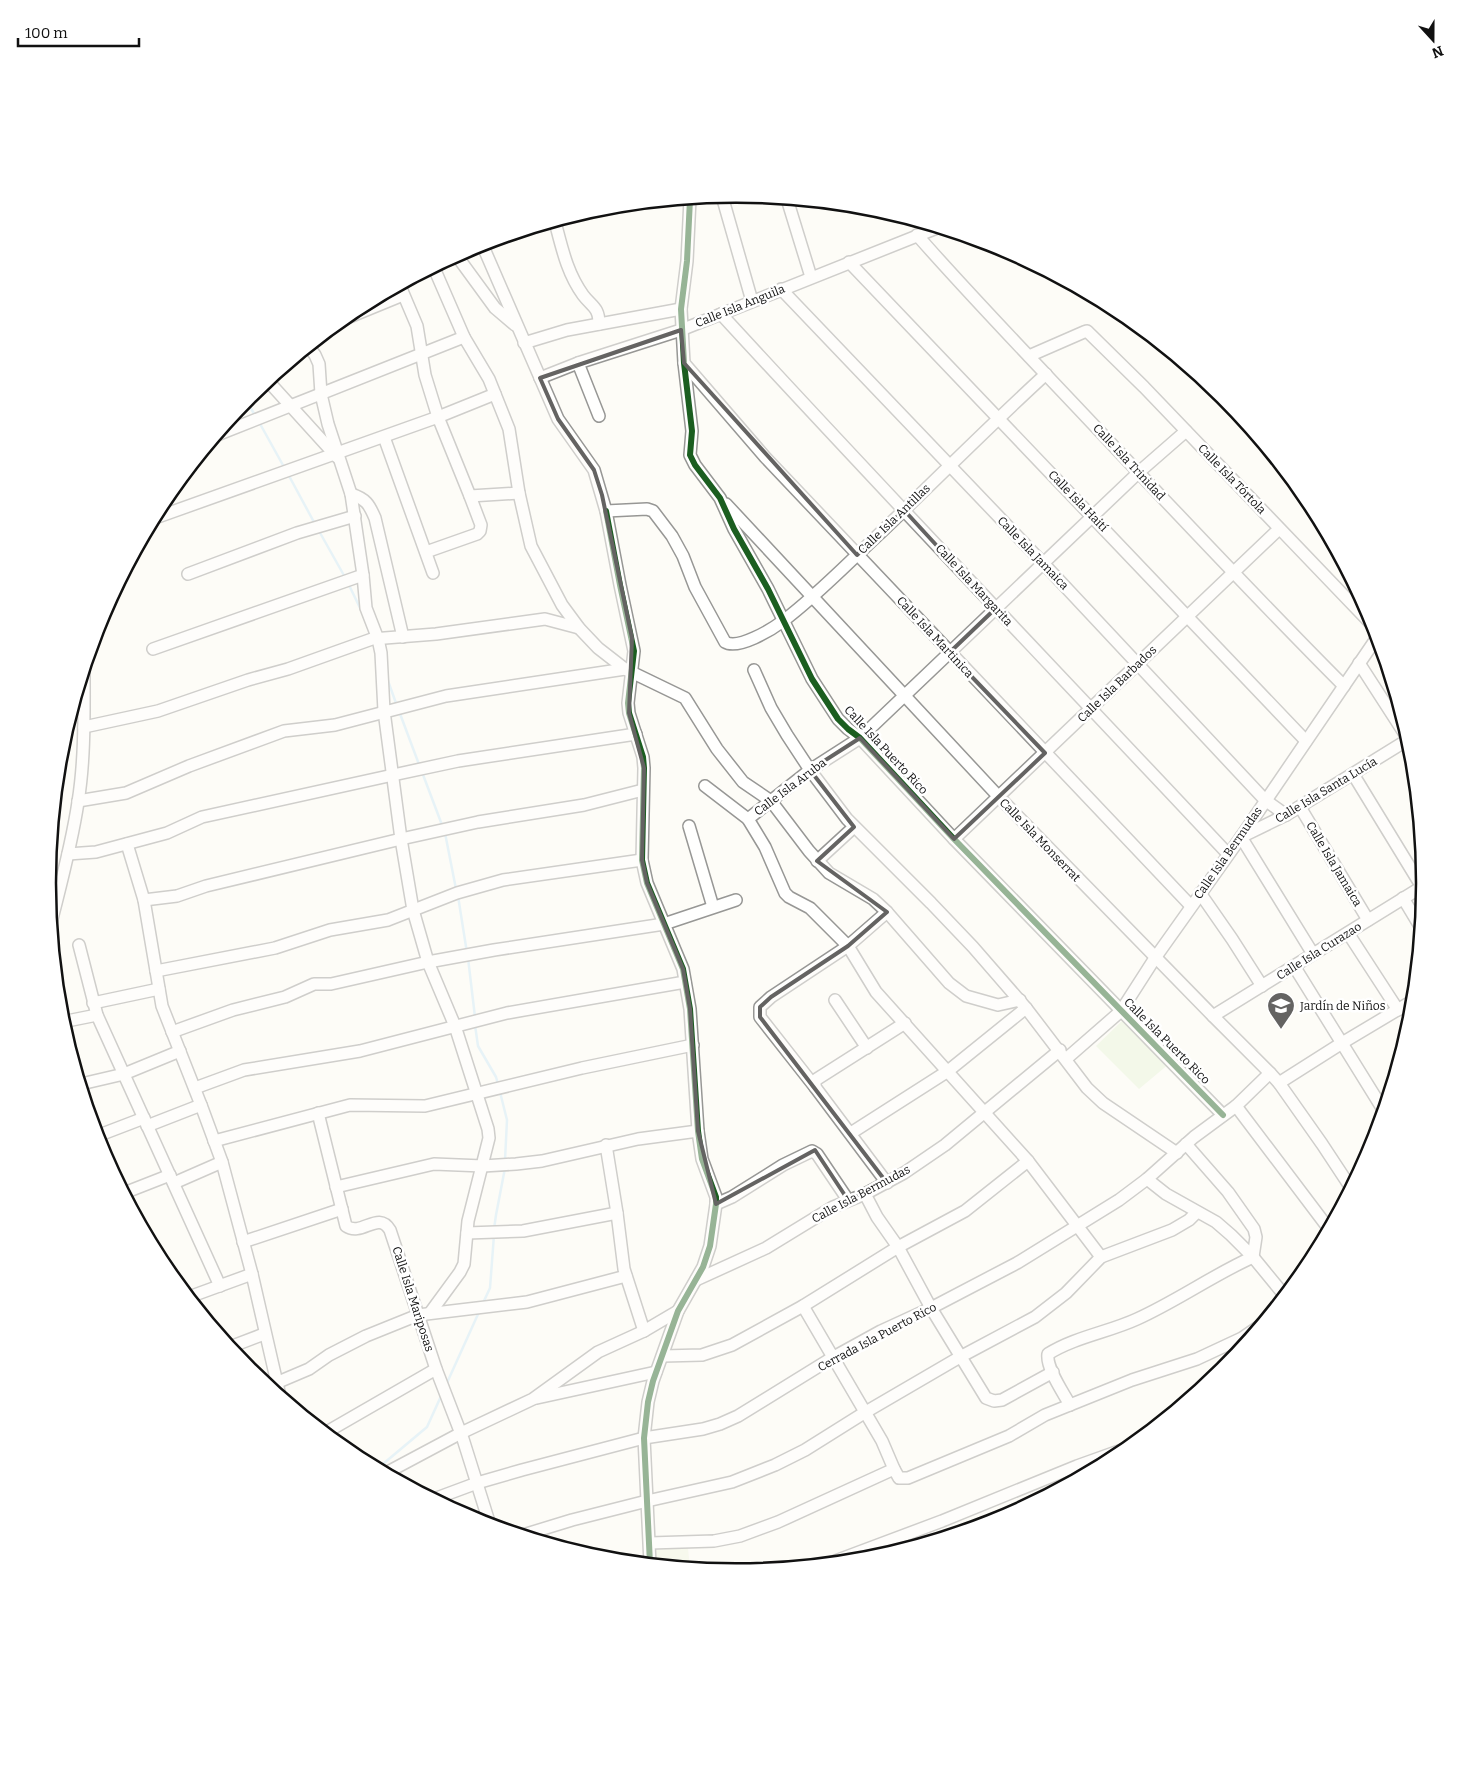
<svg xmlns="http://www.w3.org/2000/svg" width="1473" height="1767" font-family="Bitter,serif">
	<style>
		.green { fill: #e7f3d7 }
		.pitch { fill: #f0f6e1 }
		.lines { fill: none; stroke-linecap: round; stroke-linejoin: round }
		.stream { stroke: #cde8f7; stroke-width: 2.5 }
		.minor-casing { stroke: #979795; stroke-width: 14 }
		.minor { stroke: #fffffe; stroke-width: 11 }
		.cycleway-casing { stroke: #fff; stroke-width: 9 }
		.cycleway { stroke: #1b5e20; stroke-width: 6 }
		.marked { fill: none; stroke: #646362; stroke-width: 4; stroke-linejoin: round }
		.labels { text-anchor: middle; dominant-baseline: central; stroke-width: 5; stroke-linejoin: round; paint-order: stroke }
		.street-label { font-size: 12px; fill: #111; stroke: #fff }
		.poi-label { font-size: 12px; fill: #111; stroke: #fff; text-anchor: start }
		.rim { fill: none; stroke: #111; stroke-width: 2.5 }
	</style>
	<rect width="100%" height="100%" fill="#fdfcf7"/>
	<!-- green -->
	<path class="green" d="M1124,1019l46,44 -31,26 -43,-43z"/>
	<!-- pitch -->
	<path class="pitch" d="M688,1548l2,20 -34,-3 -1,-15z"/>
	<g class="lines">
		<!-- stream -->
		<g class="stream">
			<path d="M246,400l10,17"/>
			<path d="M259,422l25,45"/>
			<path d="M288,474l27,50"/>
			<path d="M319,531l27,48"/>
			<path d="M348,583l13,27"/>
			<path d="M387,678l10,28"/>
			<path d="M399,711l21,56"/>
			<path d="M422,772l20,53"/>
			<path d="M445,833l11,56"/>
			<path d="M458,896l9,57"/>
			<path d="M468,958l7,59"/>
			<path d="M475,1025l3,21 18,31 2,7"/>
			<path d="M500,1092l7,28 -2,40"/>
			<path d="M494,1229l2,-14 9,-47"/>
			<path d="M483,1303l7,-15 4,-53"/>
			<path d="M446,1385l33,-73"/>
			<path d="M377,1469l50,-42 15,-33"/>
		</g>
		<defs>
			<g id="minor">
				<path d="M722,196l30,105"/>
				<path d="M690,199l-3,62 -6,48 3,54 8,68 -2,24 5,10 25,33 14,31 34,60 44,90 26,40 10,10 12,9 94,101 269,276"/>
				<path d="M787,199l24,78"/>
				<path d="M555,222c7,26 12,51 28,73 9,12 16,12 16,29"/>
				<path d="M917,235c66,75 136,146 204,219 74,78 147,156 223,232"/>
				<path d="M482,244l76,175 36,51 12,41 41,-2 6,2 19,25 11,20 12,31 30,55c13,8 46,-12 58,-21 31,-23 64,-57 93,-84 57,-54 112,-110 170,-163"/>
				<path d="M457,256l38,52 20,17"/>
				<path d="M849,262l457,479"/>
				<path d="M434,268l30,69 25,42 20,50 10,64 12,53 31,59 17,23 19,20 27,21 60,29 32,51 26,33 28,19 38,50 20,22 44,26 14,13 62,71 17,13 32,9 22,-5"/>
				<path d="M400,286l17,40 8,49 13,42 57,-23"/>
				<path d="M781,289l262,274 222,237 21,15"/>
				<path d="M721,314c167,182 338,360 507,540"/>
				<path d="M342,320l61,-25"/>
				<path d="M524,343l43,-13 114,-21"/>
				<path d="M309,347l6,8 4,9 2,30 7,30 23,70 12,81 3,33 12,31 3,14 3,58 17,128 12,71 15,52 27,64 33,103 1,9 -21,83 -4,43 -4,8 -30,41"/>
				<path d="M1029,356l55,-24 3,-1 2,2 55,54 232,242"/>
				<path d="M578,363l21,53"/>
				<path d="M684,363l81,94 426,449"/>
				<path d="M540,378l38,-15 103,-33 256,-102"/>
				<path d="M268,381l69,76"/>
				<path d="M217,435l247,-98"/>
				<path d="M384,437l49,136"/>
				<path d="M351,494c15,5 18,10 24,24l28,119"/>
				<path d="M470,496l49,-3"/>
				<path d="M726,504l273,293 214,219 57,57 9,10 43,61 29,44"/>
				<path d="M606,511l14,74 14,66 -6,52 1,10 14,44 1,11 -2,92 5,23 36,86 7,40 8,122 4,28 14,38v7l-6,42 -7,21 -25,44 -25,70 -5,21 -4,36 6,126"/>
				<path d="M155,518l283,-101 32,79 11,29 -1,6 -3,3 -51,18"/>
				<path d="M188,574l109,-41 58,-17"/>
				<path d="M153,649l210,-74"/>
				<path d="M1359,663l51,79"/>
				<path d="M754,670l17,38 16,27 23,35 37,49 84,84 42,44 53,61 61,80 16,15 74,50"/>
				<path d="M84,727l74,-16 90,-31 40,-11 84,-30 64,-5 109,-15 34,9"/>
				<path d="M1353,774l69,113"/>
				<path d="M705,786l43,33 17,28 20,46 4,4 21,11 38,38 28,46 152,169 73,96"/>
				<path d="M78,801l48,-8 63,-27 95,-35 51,-6 111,-29 179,-27"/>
				<path d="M1300,807l68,113"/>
				<path d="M748,819l62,-49 50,-32 279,-266 47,-41"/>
				<path d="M689,826l24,81"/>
				<path d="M954,839l325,-310"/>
				<path d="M127,844l17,56 18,106 39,99 21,57 30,112 28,122"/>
				<path d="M68,854l28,-2 71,-19 35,-16 191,-42 65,-14 178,-27"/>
				<path d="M817,861l37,-34"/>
				<path d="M1200,893l32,46 30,47"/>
				<path d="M1403,898l18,30"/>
				<path d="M144,900l33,-4 29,-10 195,-47 77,-17 106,-17 59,-15"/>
				<path d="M51,923c10,-40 21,-80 27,-121 7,-43 6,-87 6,-131"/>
				<path d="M1348,933l50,77"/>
				<path d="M79,945l18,70 123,271"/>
				<path d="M1313,954l-72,-117 45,-22 123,-76"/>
				<path d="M1294,966l90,145"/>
				<path d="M156,971l119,-23 55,-18 58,-10 69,-27 46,-13 139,-20"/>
				<path d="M835,1000l32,48"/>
				<path d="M93,1003l66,-14"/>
				<path d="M1213,1016l212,-131"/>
				<path d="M62,1022l35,-7"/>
				<path d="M172,1032l61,-22 52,-13 29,-13h17l97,-22 66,-12 170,-26 72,-24"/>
				<path d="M1066,1059l55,-48 34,-53 86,-121 137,-201"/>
				<path d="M1279,1083l63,-40 72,-43"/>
				<path d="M81,1084l43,-10 56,-23"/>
				<path d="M815,1087l-55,-70v-10l11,-10 77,-51 39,-34"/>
				<path d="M195,1088l49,-18 116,-19 147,-38 178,-31"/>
				<path d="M1236,1106l93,123"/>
				<path d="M318,1113l28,113c16,11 32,-16 44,4l46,139 27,70 27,86"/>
				<path d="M147,1126l54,-21"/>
				<path d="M851,1133l97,-62 78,-63"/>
				<path d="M97,1136l47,-18"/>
				<path d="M214,1141l136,-36 75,1 157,-38 111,-23"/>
				<path d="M1186,1144l42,48 26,37 2,8 -3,20"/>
				<path d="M606,1145l11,68 7,56 20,62"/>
				<path d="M1147,1179l19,15 50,28 15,13 22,22 32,39"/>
				<path d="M174,1183l48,-21"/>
				<path d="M887,1183l-72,-96v-5l2,-3 88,-56"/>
				<path d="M336,1187l98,-23 49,2 33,-2 26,-3 96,-22 60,-8"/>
				<path d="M124,1193l46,-18"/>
				<path d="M865,1194l12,23 21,30 33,61 55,90 8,3 8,-1 51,-28"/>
				<path d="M716,1204l16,-7 51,-32 29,-14 5,3 31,46"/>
				<path d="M467,1233l56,-2 94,-18"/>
				<path d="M243,1242l99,-33"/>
				<path d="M696,1280l70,-32 67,-41 32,-13 39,-21 41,-28 115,-95"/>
				<path d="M189,1297l63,-23"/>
				<path d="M803,1306l79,135 12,28"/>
				<path d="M230,1347l34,-13"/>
				<path d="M663,1356l39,-1 30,-10 71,-39 95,-59 67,-36 63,-50"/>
				<path d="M276,1383l33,-14 20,-14 37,-19 52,-21 109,-13 99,-26"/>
				<path d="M537,1398l119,-26"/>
				<path d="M1070,1405c-7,-13 -24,-37 -22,-51 27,-17 61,-22 89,-35 40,-18 76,-44 116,-62"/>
				<path d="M325,1433l111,-64"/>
				<path d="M386,1473l75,-40 72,-34 65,-47 46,-21 34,-20"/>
				<path d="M434,1499l43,-16 45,-13 122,-32 59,-9 17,-5 18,-8 94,-58 49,-27 50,-23 86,-45 102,-63 28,-21 47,-42 42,-31 34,-33"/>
				<path d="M523,1535l49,-15 75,-19 85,-19 43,-17 30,-15 59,-37 96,-56 75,-40 31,-24 35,-36 71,-27 17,-10 8,-8"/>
				<path d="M650,1543l64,-2 26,-5 38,-14 116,-53 5,9h9l101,-42 36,-21 87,-35 65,-21 45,-21 19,-13"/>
				<path d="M830,1563l112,-42 135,-55 53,-19"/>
			</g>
		</defs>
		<!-- minor casing -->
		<use href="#minor" class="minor-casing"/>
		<!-- minor -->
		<use href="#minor" class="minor"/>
		<defs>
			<g id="cycleway">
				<path d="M690,199l-3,62 -6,48 3,54 8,68 -2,24 5,10 25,33 14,31 34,60 44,90 26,40 10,10 12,9 94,101 269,276"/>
				<path d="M606,511l14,74 14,66 -6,52 1,10 14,44 1,11 -2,92 5,23 36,86 7,40 8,122 4,28 14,38v7l-6,42 -7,21 -25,44 -25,70 -5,21 -4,36 6,126"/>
			</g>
		</defs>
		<!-- cycleway casing -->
		<use href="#cycleway" class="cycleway-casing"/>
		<!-- cycleway -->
		<use href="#cycleway" class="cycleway"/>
	</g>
	<!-- marked area -->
	<path d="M0 0H1473V1767H0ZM681,330l3,33 173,192 47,-45 91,99 -46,44 96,100 -91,86 -94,-101 -50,32 44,57 -37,34 70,51 -39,34 -77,51 -11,10v10l127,166 -39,17 -33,-50 -99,54 -18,-73 -8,-122 -7,-40 -36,-86 -5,-23 2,-92 -15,-55 3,-75 -30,-143 -8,-25 -36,-51 -18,-41z" fill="#fdfcf7" fill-opacity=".55" fill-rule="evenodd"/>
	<path class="marked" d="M681,330l3,33 173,192 47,-45 91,99 -46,44 96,100 -91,86 -94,-101 -50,32 44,57 -37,34 70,51 -39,34 -77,51 -11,10v10l127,166 -39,17 -33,-50 -99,54 -18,-73 -8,-122 -7,-40 -36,-86 -5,-23 2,-92 -15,-55 3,-75 -30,-143 -8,-25 -36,-51 -18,-41z"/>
	<!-- icons -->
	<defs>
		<symbol id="school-pin" viewBox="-11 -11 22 30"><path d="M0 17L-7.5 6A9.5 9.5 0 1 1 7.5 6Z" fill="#646362" stroke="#fff"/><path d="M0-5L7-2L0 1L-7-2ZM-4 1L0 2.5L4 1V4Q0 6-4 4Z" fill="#fff"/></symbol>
	</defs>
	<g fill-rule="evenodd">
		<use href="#school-pin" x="1265" y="990" width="32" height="43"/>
	</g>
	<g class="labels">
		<!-- street labels -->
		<g class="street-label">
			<text transform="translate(740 306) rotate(-22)">Calle Isla Anguila</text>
			<text transform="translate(1129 462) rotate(47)">Calle Isla Trinidad</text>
			<text transform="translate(1232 479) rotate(46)">Calle Isla Tórtola</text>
			<text transform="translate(1078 501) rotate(46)">Calle Isla Haití</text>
			<text transform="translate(894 519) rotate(-44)">Calle Isla Antillas</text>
			<text transform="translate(1033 553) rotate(46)">Calle Isla Jamaica</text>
			<text transform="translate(974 585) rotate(47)">Calle Isla Margarita</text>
			<text transform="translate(935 637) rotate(47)">Calle Isla Martinica</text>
			<text transform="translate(1117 684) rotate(-44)">Calle Isla Barbados</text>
			<text transform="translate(886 750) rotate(47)">Calle Isla Puerto Rico</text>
			<text transform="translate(790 787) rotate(-37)">Calle Isla Aruba</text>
			<text transform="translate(1326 790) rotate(-31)">Calle Isla Santa Lucía</text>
			<text transform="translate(1040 840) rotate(46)">Calle Isla Monserrat</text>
			<text transform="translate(1228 853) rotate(-55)">Calle Isla Bermudas</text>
			<text transform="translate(1334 864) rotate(59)">Calle Isla Jamaica</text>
			<text transform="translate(1319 951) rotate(-32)">Calle Isla Curazao</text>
			<text transform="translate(1167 1041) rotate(45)">Calle Isla Puerto Rico</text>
			<text transform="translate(861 1194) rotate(-28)">Calle Isla Bermudas</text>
			<text transform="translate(413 1299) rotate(72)">Calle Isla Mariposas</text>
			<text transform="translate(877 1337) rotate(-28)">Cerrada Isla Puerto Rico</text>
		</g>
		<!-- poi labels -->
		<g class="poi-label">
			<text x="1300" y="1006">Jardín de Niños</text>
		</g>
	</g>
	<!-- crop -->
	<path d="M0 0H1473V1767H0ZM56 883a680 680 0 1 1 1360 0a680 680 0 1 1-1360 0Z" fill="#fff" fill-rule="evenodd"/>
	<path class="rim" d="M56 883a680 680 0 1 1 1360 0a680 680 0 1 1-1360 0Z"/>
	<!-- north arrow -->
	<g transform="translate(1433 40) rotate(159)" stroke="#ffffff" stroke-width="4" paint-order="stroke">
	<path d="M0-4L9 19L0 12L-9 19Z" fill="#111111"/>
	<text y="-8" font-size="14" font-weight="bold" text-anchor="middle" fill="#111111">N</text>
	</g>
	<!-- scale -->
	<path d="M18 38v8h121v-8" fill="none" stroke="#111111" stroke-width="2.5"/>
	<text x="25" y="38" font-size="15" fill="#111111" stroke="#ffffff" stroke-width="4" paint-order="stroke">100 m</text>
</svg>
